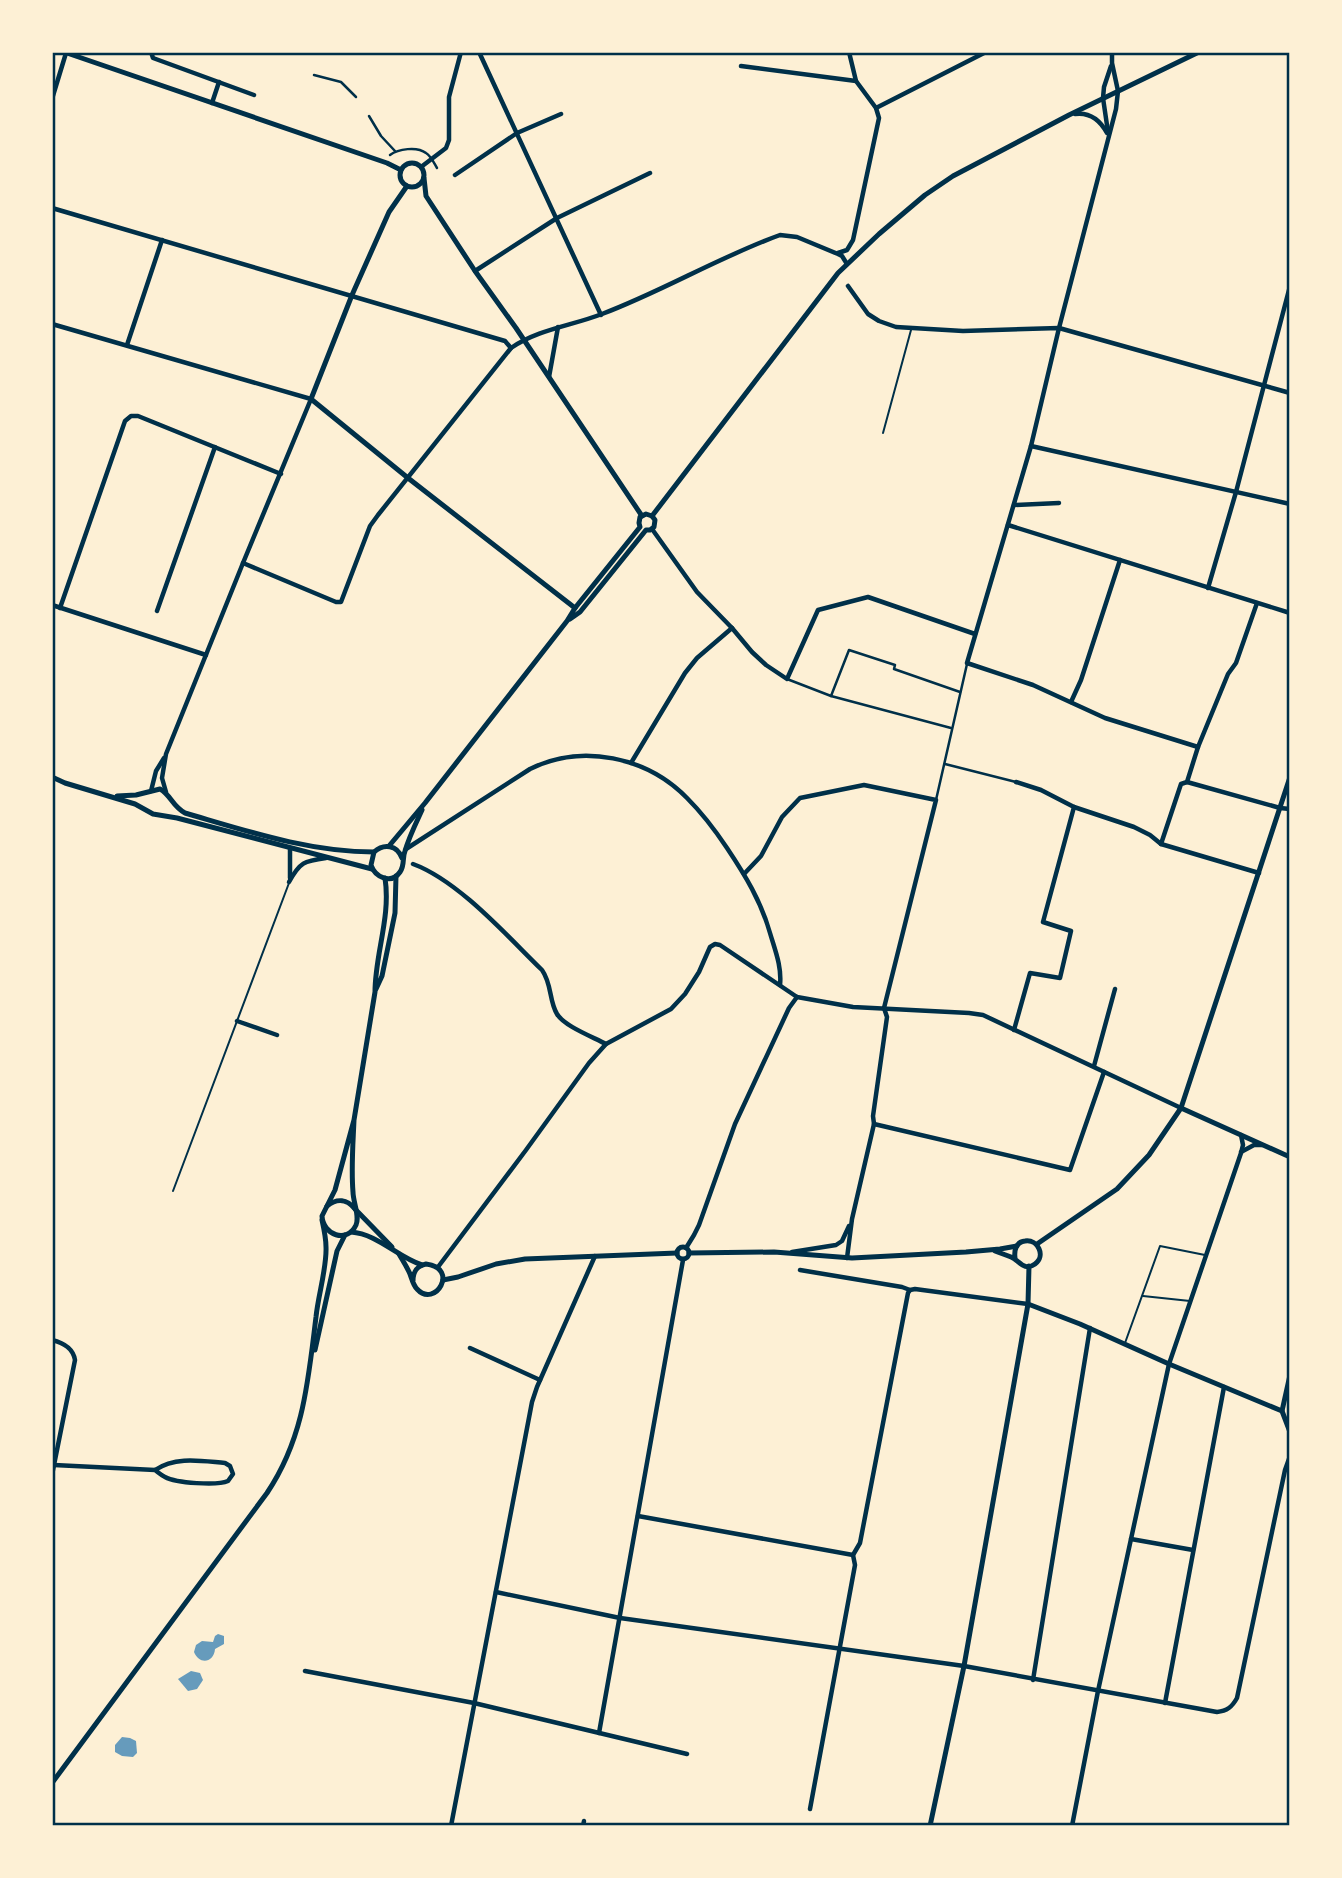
<svg xmlns="http://www.w3.org/2000/svg" width="1342" height="1878" font-family="Commissioner,sans-serif">
	<style>
		.water { fill: #669bbc }
		.lines { fill: none; stroke-linecap: round; stroke-linejoin: round }
		.service { stroke: #003049; stroke-width: 2 }
		.pedestrian { stroke: #003049; stroke-width: 2.5 }
		.minor { stroke: #003049; stroke-width: 4.5 }
		.tertiary { stroke: #003049; stroke-width: 5 }
		.secondary { stroke: #003049; stroke-width: 5 }
		.neatline { fill: none; stroke: #003049; stroke-width: 2.5 }
	</style>
	<rect width="100%" height="100%" fill="#fdf0d5"/>
	<!-- water -->
	<g class="water">
		<path d="M218,1634l6,2v8l-9,5c-1,14 -16,16 -21,3l2,-7 6,-4 11,1 2,-6z"/>
		<path d="M191,1671l9,2 3,7 -6,9 -9,2 -10,-12z"/>
		<path d="M122,1737l8,1 6,3 1,12 -4,4 -11,-1 -7,-4v-7z"/>
	</g>
	<g class="lines">
		<!-- service -->
		<g class="service">
			<path d="M883,433l28,-103"/>
			<path d="M173,1191l116,-308"/>
			<path d="M1143,1296l47,5"/>
			<path d="M1125,1343l35,-97 45,9"/>
		</g>
		<!-- pedestrian -->
		<g class="pedestrian">
			<path d="M314,75l27,7 15,15"/>
			<path d="M369,116l12,20 14,15"/>
			<path d="M390,155c8,-6 27,-9 36,-2 5,3 8,10 11,15"/>
			<path d="M787,679l44,17 120,32"/>
			<path d="M831,696l18,-46 46,15 -1,4 66,23"/>
			<path d="M945,764l71,18"/>
			<path d="M936,800l31,-136"/>
		</g>
		<!-- minor -->
		<g class="minor">
			<path d="M151,52l2,6 101,37"/>
			<path d="M479,52l122,263"/>
			<path d="M1112,52v11l6,28 -2,18 -57,219 -28,118 -64,217 66,22 72,33 93,29"/>
			<path d="M741,66l115,15"/>
			<path d="M52,99l14,-46"/>
			<path d="M212,103l7,-21"/>
			<path d="M876,108l110,-56"/>
			<path d="M1075,114c15,-2 25,6 32,19"/>
			<path d="M1108,132l-5,-34 1,-11 7,-21"/>
			<path d="M421,167l25,-19 3,-8v-43l12,-45"/>
			<path d="M455,175l62,-42 44,-19"/>
			<path d="M52,208l453,133 6,7"/>
			<path d="M838,253l9,-3 6,-10 26,-122 -3,-10 -20,-27 -7,-29"/>
			<path d="M475,271l82,-53 93,-45"/>
			<path d="M848,286l20,28 11,7 17,6 67,4 96,-3 231,65"/>
			<path d="M52,324l259,75 -68,164 -77,191 -4,24 4,14"/>
			<path d="M127,345l35,-105"/>
			<path d="M549,377l9,-50"/>
			<path d="M1031,446l259,58"/>
			<path d="M1014,505l45,-2"/>
			<path d="M1008,525l282,88"/>
			<path d="M652,529l45,63 35,36 20,24 14,13 21,14 31,-69 50,-13 107,37"/>
			<path d="M243,563l93,39h5l29,-76 8,-11 133,-167c28,-19 60,-22 91,-34 61,-23 117,-57 178,-79l17,2 41,17 4,2 5,8"/>
			<path d="M1208,588l28,-96 54,-206"/>
			<path d="M52,605l154,50"/>
			<path d="M60,608l65,-187 6,-5h7l143,58"/>
			<path d="M157,611l58,-164"/>
			<path d="M1071,702l10,-22 39,-120"/>
			<path d="M631,763l54,-90 12,-15 35,-30"/>
			<path d="M1016,782l25,8 33,17 60,20 16,8 11,9 98,29"/>
			<path d="M1187,782l93,26 10,1"/>
			<path d="M151,791l5,-20 8,-13"/>
			<path d="M1161,844l20,-60 6,-2 11,-35 30,-73 8,-11 21,-60"/>
			<path d="M406,849l124,-80c52,-26 117,-12 157,29 15,15 28,32 40,50 18,27 34,53 43,85 5,17 12,34 10,52"/>
			<path d="M413,864c46,17 94,72 129,106 10,14 7,31 15,44 7,12 36,23 49,30"/>
			<path d="M744,874l17,-18 21,-39 18,-19 64,-13 72,15 -52,208"/>
			<path d="M290,878v-29"/>
			<path d="M289,882c11,-20 15,-21 37,-24"/>
			<path d="M237,1021l40,14"/>
			<path d="M1014,1030l16,-57 30,5 11,-47 -28,-9 31,-115"/>
			<path d="M1094,1066l21,-77"/>
			<path d="M874,1124l196,46 34,-98"/>
			<path d="M1241,1152l13,-7h8"/>
			<path d="M686,1248l8,-13 5,-10 36,-101 54,-116 8,-11"/>
			<path d="M792,1252l44,-7 6,-4 7,-15"/>
			<path d="M847,1258l5,-39 22,-95 -1,-8 14,-99 -3,-9"/>
			<path d="M438,1267l88,-117 63,-87 17,-19 65,-35 14,-15 14,-22 11,-25 5,-3 5,1 77,52 56,10 116,6 14,2 198,93"/>
			<path d="M800,1270l102,17 8,3 5,-1 113,15"/>
			<path d="M52,1340c12,3 21,8 23,20l-23,115"/>
			<path d="M470,1348l70,32"/>
			<path d="M54,1465l101,5c21,-14 46,-9 70,-7l5,3 3,8 -5,7c-11,5 -52,2 -63,-4 -4,-2 -6,-4 -10,-7"/>
			<path d="M638,1516l215,39"/>
			<path d="M1131,1539l62,11"/>
			<path d="M496,1592l124,26 344,48 253,46c10,-1 15,-5 20,-14l48,-228 5,-14"/>
			<path d="M305,1671l169,32 213,51"/>
			<path d="M1033,1680l57,-352"/>
			<path d="M1165,1703l59,-316"/>
			<path d="M599,1733l84,-473"/>
			<path d="M810,1809l45,-244 -2,-10 7,-12 48,-250 2,-3"/>
			<path d="M451,1826l81,-424 5,-15 58,-131"/>
			<path d="M583,1826l1,-5"/>
			<path d="M1072,1826l26,-135 71,-327 72,-211 2,-8 -2,-10"/>
		</g>
		<!-- tertiary -->
		<g class="tertiary">
			<path d="M64,52l323,111 14,7"/>
			<circle cx="412" cy="175" r="12"/>
			<path d="M424,178l2,18 49,75 41,57 126,188"/>
			<path d="M407,186l-18,26 -37,83 -41,104 97,79 167,130"/>
			<path d="M1181,1108l109,49"/>
			<path d="M355,1209l37,38"/>
			<path d="M351,1232c27,2 46,25 71,33"/>
			<path d="M1037,1244l80,-55 32,-34 32,-47 109,-331"/>
			<circle cx="683" cy="1253" r="6"/>
			<path d="M995,1251c5,2 11,4 16,6 8,3 13,15 24,7 11,-8 3,-25 -10,-23 -9,1 -11,9 -10,17"/>
			<path d="M689,1253l85,-1 78,6 114,-6 34,-3 17,-3"/>
			<path d="M399,1254c4,7 8,13 11,20 2,5 3,11 7,15 18,20 43,-21 9,-25 -9,2 -13,7 -13,17"/>
			<path d="M443,1280l15,-3 38,-13 29,-5 152,-6"/>
			<path d="M1028,1304l52,20 89,40 113,47"/>
			<path d="M1290,1375l-8,36 8,21"/>
			<path d="M930,1826l34,-160 64,-362 1,-38"/>
		</g>
		<!-- secondary -->
		<g class="secondary">
			<path d="M652,516l186,-243 41,-39 46,-39 28,-19 116,-61 130,-63"/>
			<path d="M570,619l10,-7 66,-82h4l4,-3 1,-7 -3,-4"/>
			<path d="M52,777l13,6 70,21 18,10 24,4 195,51"/>
			<path d="M117,796l19,-1 24,-6c11,6 12,17 25,24 62,18 124,39 189,39"/>
			<path d="M389,846l36,-43 142,-182 8,-13 65,-81 -1,-4 1,-6 6,-3 6,2"/>
			<path d="M402,858c-5,-13 -18,-15 -28,-6l-3,13c4,12 20,20 29,7 5,-7 2,-14 5,-21 4,-14 11,-28 17,-41"/>
			<path d="M376,989l6,-13 13,-63 1,-37"/>
			<path d="M354,1120c-1,24 -3,48 -1,72 0,10 7,24 3,33 -9,19 -33,10 -34,-9l13,-26 19,-70 21,-128c0,-38 16,-75 10,-114"/>
			<path d="M327,1206c10,-8 20,-7 28,3"/>
			<path d="M315,1350l22,-99 8,-16"/>
			<path d="M52,1783l215,-290c37,-55 41,-112 49,-176 2,-21 11,-50 10,-70 0,-9 -2,-18 -4,-27"/>
		</g>
	</g>
	<!-- border -->
	<rect width="1342" height="1878" fill="none" stroke="#fdf0d5" stroke-width="108"/>
	<rect x="54" y="54" width="1234" height="1770" class="neatline"/>
</svg>
